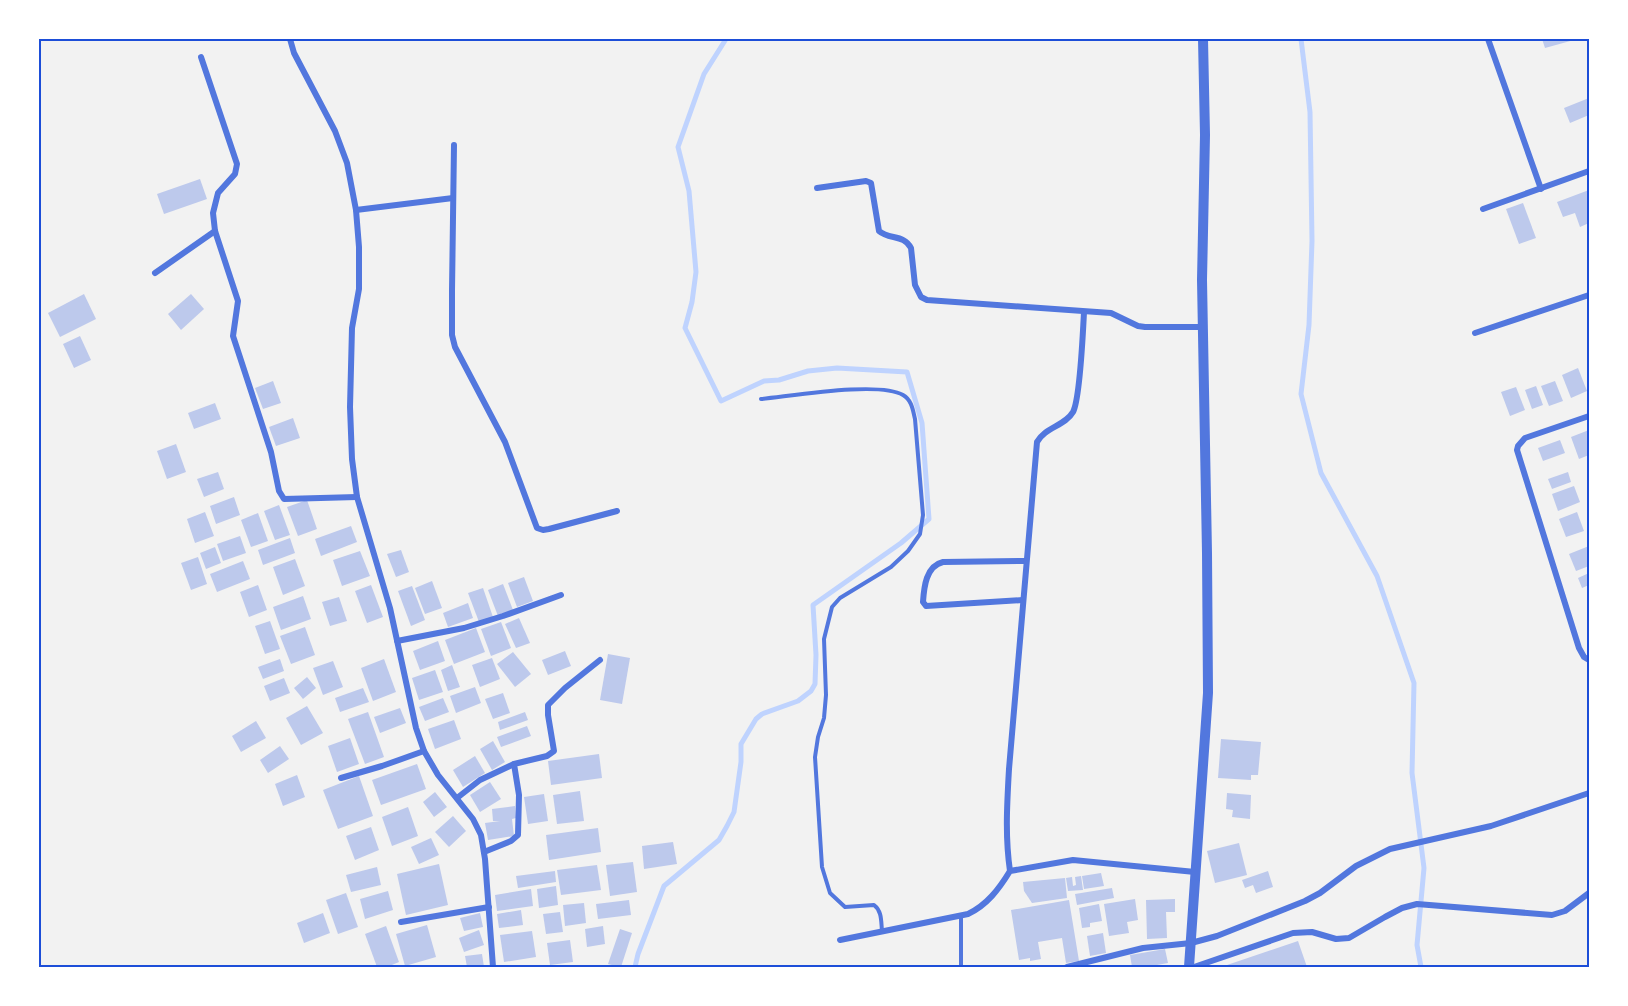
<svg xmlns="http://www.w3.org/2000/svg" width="1628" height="1006" font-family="'Varela Round',sans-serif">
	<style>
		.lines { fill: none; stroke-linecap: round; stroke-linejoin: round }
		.stream { stroke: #bfd3fe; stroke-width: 5 }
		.building { fill: #bdc9ec }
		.service { stroke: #5277de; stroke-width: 4 }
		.minor { stroke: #5277de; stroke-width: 6 }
		.tertiary { stroke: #5277de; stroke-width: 10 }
		.neatline { fill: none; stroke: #1d4ed8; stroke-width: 2 }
	</style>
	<rect width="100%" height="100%" fill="#f2f2f2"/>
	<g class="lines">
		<!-- stream -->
		<g class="stream">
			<path d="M1301,39l9,73 2,129 -3,84 -8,69 20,79 56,103 37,107 -2,90 12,95 -7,77 4,22"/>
			<path d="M635,967l3,-13 26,-68 55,-46 8,-14 7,-14 7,-50v-18l15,-25 6,-5 36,-13 13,-10 4,-7 1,-29 -3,-50 88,-62 28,-24 -7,-96 -15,-51 -70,-4 -29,3 -29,9 -15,1 -43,20 -36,-73 7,-26 4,-30 -7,-81 -11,-44 26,-73 22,-35"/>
		</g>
	</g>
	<!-- building -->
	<g class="building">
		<path d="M1542,39h32v1l-29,8z"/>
		<path d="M1589,98v17l-19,8 -6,-15z"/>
		<path d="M200,179l7,20 -43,15 -7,-20z"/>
		<path d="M1589,190v33l-9,4 -5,-14 -12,4 -6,-15z"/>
		<path d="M1523,203l13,35 -17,6 -13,-35z"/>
		<path d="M84,294l12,25 -36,18 -12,-24z"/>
		<path d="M191,294l13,15 -23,21 -13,-16z"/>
		<path d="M80,336l11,24 -17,8 -11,-24z"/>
		<path d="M1578,368l9,23 -16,7 -9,-23z"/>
		<path d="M273,381l8,22 -18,6 -8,-21z"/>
		<path d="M1555,381l8,20 -14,5 -8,-20z"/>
		<path d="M1536,386l7,19 -11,4 -7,-19z"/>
		<path d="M1516,387l9,23 -15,6 -9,-24z"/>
		<path d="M215,403l6,16 -27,10 -6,-16z"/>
		<path d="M293,418l7,20 -24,8 -7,-19z"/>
		<path d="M1589,430v25l-10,4 -8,-22z"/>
		<path d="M1560,440l5,13 -22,8 -5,-13z"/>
		<path d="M176,444l10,28 -19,7 -10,-28z"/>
		<path d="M218,472l6,17 -20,8 -7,-18z"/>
		<path d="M1568,472l3,10 -19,7 -4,-10z"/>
		<path d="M1574,486l6,16 -22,9 -6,-17z"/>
		<path d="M234,497l6,18 -24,9 -6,-18z"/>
		<path d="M307,500l10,29 -19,7 -11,-29z"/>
		<path d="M279,505l11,30 -15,5 -11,-29z"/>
		<path d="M205,512l9,24 -19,7 -8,-24z"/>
		<path d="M1577,512l7,19 -18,6 -7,-18z"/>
		<path d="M258,513l10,28 -17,6 -10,-27z"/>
		<path d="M351,526l6,16 -36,14 -6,-17z"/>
		<path d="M240,536l6,17 -23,8 -6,-17z"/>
		<path d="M290,538l5,15 -32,12 -5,-15z"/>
		<path d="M1589,546v20l-13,5 -7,-17z"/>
		<path d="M215,547l6,16 -15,6 -6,-16z"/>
		<path d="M401,550l8,22 -13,5 -9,-23z"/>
		<path d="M360,551l10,25 -28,10 -9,-26z"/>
		<path d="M198,557l9,27 -16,6 -10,-27z"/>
		<path d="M295,559l10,27 -22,9 -10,-28z"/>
		<path d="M243,561l7,18 -33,13 -7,-18z"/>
		<path d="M1589,573v12l-7,3 -4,-10z"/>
		<path d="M524,577l9,24 -16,6 -9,-24z"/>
		<path d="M432,581l10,27 -17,6 -10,-26z"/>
		<path d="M503,584l10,26 -15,6 -10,-26z"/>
		<path d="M258,585l9,25 -18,7 -9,-25z"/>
		<path d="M371,585l12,32 -16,6 -12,-32z"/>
		<path d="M412,586l13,34 -14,6 -13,-35z"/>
		<path d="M483,588l10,29 -14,5 -11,-29z"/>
		<path d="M303,596l8,23 -30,11 -8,-23z"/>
		<path d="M339,597l8,24 -17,5 -8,-24z"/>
		<path d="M468,603l5,15 -25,9 -5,-14z"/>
		<path d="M519,618l11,25 -14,5 -11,-24z"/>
		<path d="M270,621l10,28 -15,5 -10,-28z"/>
		<path d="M501,622l10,26 -20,8 -10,-27z"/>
		<path d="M305,627l10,28 -24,9 -11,-28z"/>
		<path d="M476,628l9,24 -31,12 -9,-24z"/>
		<path d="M438,641l7,20 -25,9 -7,-19z"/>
		<path d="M565,651l6,15 -23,9 -6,-15z"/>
		<path d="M513,652l18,22 -16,13 -18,-23z"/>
		<path d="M608,654l22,4 -8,46 -22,-4z"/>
		<path d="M492,658l8,21 -20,8 -8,-22z"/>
		<path d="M280,659l4,12 -21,8 -5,-12z"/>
		<path d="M384,659l12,33 -23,9 -12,-33z"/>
		<path d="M333,661l10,26 -20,8 -10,-27z"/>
		<path d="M452,665l8,22 -12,4 -7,-21z"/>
		<path d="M435,670l8,22 -24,8 -7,-22z"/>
		<path d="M307,677l9,11 -13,11 -9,-11z"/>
		<path d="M284,678l6,15 -20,8 -6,-15z"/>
		<path d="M475,687l6,16 -25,10 -6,-17z"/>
		<path d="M363,688l6,14 -29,10 -5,-14z"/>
		<path d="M503,693l7,20 -17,6 -8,-20z"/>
		<path d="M443,698l6,14 -24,9 -6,-14z"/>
		<path d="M307,706l16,27 -22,12 -15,-27z"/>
		<path d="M400,708l6,15 -26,10 -6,-16z"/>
		<path d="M368,712l16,45 -19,7 -17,-45z"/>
		<path d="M525,712l3,8 -28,10 -2,-8z"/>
		<path d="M454,720l7,19 -26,10 -7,-20z"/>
		<path d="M256,721l10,17 -25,14 -9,-16z"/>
		<path d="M527,726l4,10 -30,11 -4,-10z"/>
		<path d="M350,738l9,26 -22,8 -9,-26z"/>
		<path d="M1221,739l40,3 -3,33h-7v5l-33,-2z"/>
		<path d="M493,741l12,21 -13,8 -12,-21z"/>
		<path d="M280,746l9,13 -21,14 -8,-13z"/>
		<path d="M599,754l3,24 -51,7 -3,-24z"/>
		<path d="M475,756l10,17 -22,14 -10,-17z"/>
		<path d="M417,764l9,25 -45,16 -9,-25z"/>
		<path d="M297,775l8,22 -22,9 -8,-22z"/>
		<path d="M359,776l14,40 -35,13 -15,-39z"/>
		<path d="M490,782l11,17 -21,13 -10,-17z"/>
		<path d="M580,791l4,30 -27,3 -4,-29z"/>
		<path d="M435,792l12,15 -13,10 -11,-15z"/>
		<path d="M1227,793l24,2 -1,24 -18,-2 1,-7 -7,-1z"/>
		<path d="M544,794l4,27 -20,3 -4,-27z"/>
		<path d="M515,806l1,12 -4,1 2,17 -26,4 -3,-17 15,-2h-7l-1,-12z"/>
		<path d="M408,807l10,29 -26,10 -10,-29z"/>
		<path d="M453,816l13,15 -17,16 -14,-15z"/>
		<path d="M371,827l8,23 -24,10 -9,-24z"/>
		<path d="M598,828l3,24 -52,8 -3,-25z"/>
		<path d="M431,838l8,17 -20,9 -8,-17z"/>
		<path d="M673,842l4,22 -33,5 -2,-23z"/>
		<path d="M1239,843l8,32 -32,8 -8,-32z"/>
		<path d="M633,862l4,30 -27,4 -4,-31z"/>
		<path d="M439,864l9,41 -42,10 -9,-41z"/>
		<path d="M597,865l4,25 -40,5 -4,-25z"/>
		<path d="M377,867l4,18 -30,7 -5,-17z"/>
		<path d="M555,871l1,11 -38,6 -2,-12z"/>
		<path d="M1268,871l5,16 -17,6 -3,-8 -8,3 -3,-8z"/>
		<path d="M1101,873l3,13 -20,3 -2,-13z"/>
		<path d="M1081,876l2,14 -15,1 -2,-13 6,-1 1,9 3,-1 -1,-8z"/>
		<path d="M1065,878l2,20 -35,5 -8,-12 -1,-9z"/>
		<path d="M556,886l2,19 -19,3 -2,-19z"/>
		<path d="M1112,888l2,10 -37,7 -2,-11z"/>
		<path d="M531,889l2,17 -36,5 -2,-16z"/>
		<path d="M388,891l5,19 -28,9 -5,-20z"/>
		<path d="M346,893l12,34 -20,7 -12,-34z"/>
		<path d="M1135,899l3,21 -11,2 2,11 -20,3 -5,-32z"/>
		<path d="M1175,899v13h-9l1,26 -20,1 -1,-39z"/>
		<path d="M629,900l2,15 -33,4 -2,-15z"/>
		<path d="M1069,900l10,61 -13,2 -4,-25 -24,4 3,17 -11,2v-3l-11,2 -8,-50z"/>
		<path d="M584,903l2,20 -21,3 -2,-21z"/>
		<path d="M1099,904l3,17 -12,2v4l-8,1 -3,-20z"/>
		<path d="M521,910l2,15 -24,3 -2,-14z"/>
		<path d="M560,912l3,20 -17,2 -3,-20z"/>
		<path d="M323,913l7,20 -26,10 -7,-20z"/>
		<path d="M480,913l3,14 -19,4 -4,-13z"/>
		<path d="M427,925l9,32 -31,9 -9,-32z"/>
		<path d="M386,926l13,36 -12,5h-10l-12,-33z"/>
		<path d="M603,926l2,18 -18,3 -2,-18z"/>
		<path d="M620,929l12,4 -11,34h-2l-11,-3z"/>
		<path d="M479,930l5,15 -20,7 -5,-14z"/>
		<path d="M532,931l4,26 -32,5 -4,-27z"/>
		<path d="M1103,933l3,20 -16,3 -3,-20z"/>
		<path d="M570,940l3,22 -23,3 -3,-22z"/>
		<path d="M1298,941l9,26h-80v-2z"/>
		<path d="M1165,949l3,14 -11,2 1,2h-26l-2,-12z"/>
		<path d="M482,954l2,13h-17l-2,-11z"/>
	</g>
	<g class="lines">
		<!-- service -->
		<g class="service">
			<path d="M761,399c31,-3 118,-18 142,-4 9,5 10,16 12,24l8,96 -3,19 -12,17 -17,16 -51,31 -8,9 -8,32 2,56 -2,23 -6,19 -3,20 7,110 8,26 15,14 29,-2c8,6 7,16 8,26"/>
			<path d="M961,917v50"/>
		</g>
		<!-- minor -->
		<g class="minor">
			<path d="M290,39l4,14 41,78 12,32 9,47 3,37v42l-7,39 -2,79 2,52 5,38 33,111 26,120 8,23 14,24 35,44 8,16 4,24 8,108"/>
			<path d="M1488,39l53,150"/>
			<path d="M201,57l36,107 -2,10 -17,19 -5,20 2,18 23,70 -5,35 38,116 8,39 5,8 73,-2"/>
			<path d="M454,145l-2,146v44l3,12 50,95 32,86 6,2 6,-1 68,-18"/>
			<path d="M817,188l49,-7 5,2 8,48c10,9 25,3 32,17l4,37 6,12 6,3 184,13 27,13 7,1h57"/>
			<path d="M1483,209l106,-38"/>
			<path d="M356,210l97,-12"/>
			<path d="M155,273l60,-42"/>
			<path d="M1475,333l114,-38"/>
			<path d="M1589,416l-64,22 -7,8 -1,4 62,198 5,9 5,3"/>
			<path d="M1023,600l-97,6 -3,-4c1,-15 3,-36 20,-40l83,-1"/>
			<path d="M397,641l67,-13 39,-12 58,-21"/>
			<path d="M341,778l41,-12 42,-15"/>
			<path d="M457,798l23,-18 34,-16"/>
			<path d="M484,852l27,-11 7,-6 1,-40 -5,-31 33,-8 7,-5 -6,-36v-10l17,-17 35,-28"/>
			<path d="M1010,871c-5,-34 -3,-67 -1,-102l28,-327c8,-15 28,-16 36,-30 7,-13 10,-81 11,-100"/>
			<path d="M401,922l88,-15"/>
			<path d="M840,940l128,-26c19,-9 31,-25 42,-43l63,-11 122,12"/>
			<path d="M1067,967l76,-19 48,-5 26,-7 88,-35 15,-8 36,-27 34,-17 101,-23 98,-33"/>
			<path d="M1194,967l99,-34 19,-1 24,7 13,-1 36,-21 17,-9 15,-4 135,11 13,-4 24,-18"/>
		</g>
		<!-- tertiary -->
		<path class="tertiary" d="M1189,967l19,-274 -1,-140 -5,-273 3,-145 -2,-96"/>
	</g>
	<!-- border -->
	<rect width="1628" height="1006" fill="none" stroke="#ffffff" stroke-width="81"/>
	<rect x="40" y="40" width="1548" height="926" class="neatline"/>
</svg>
